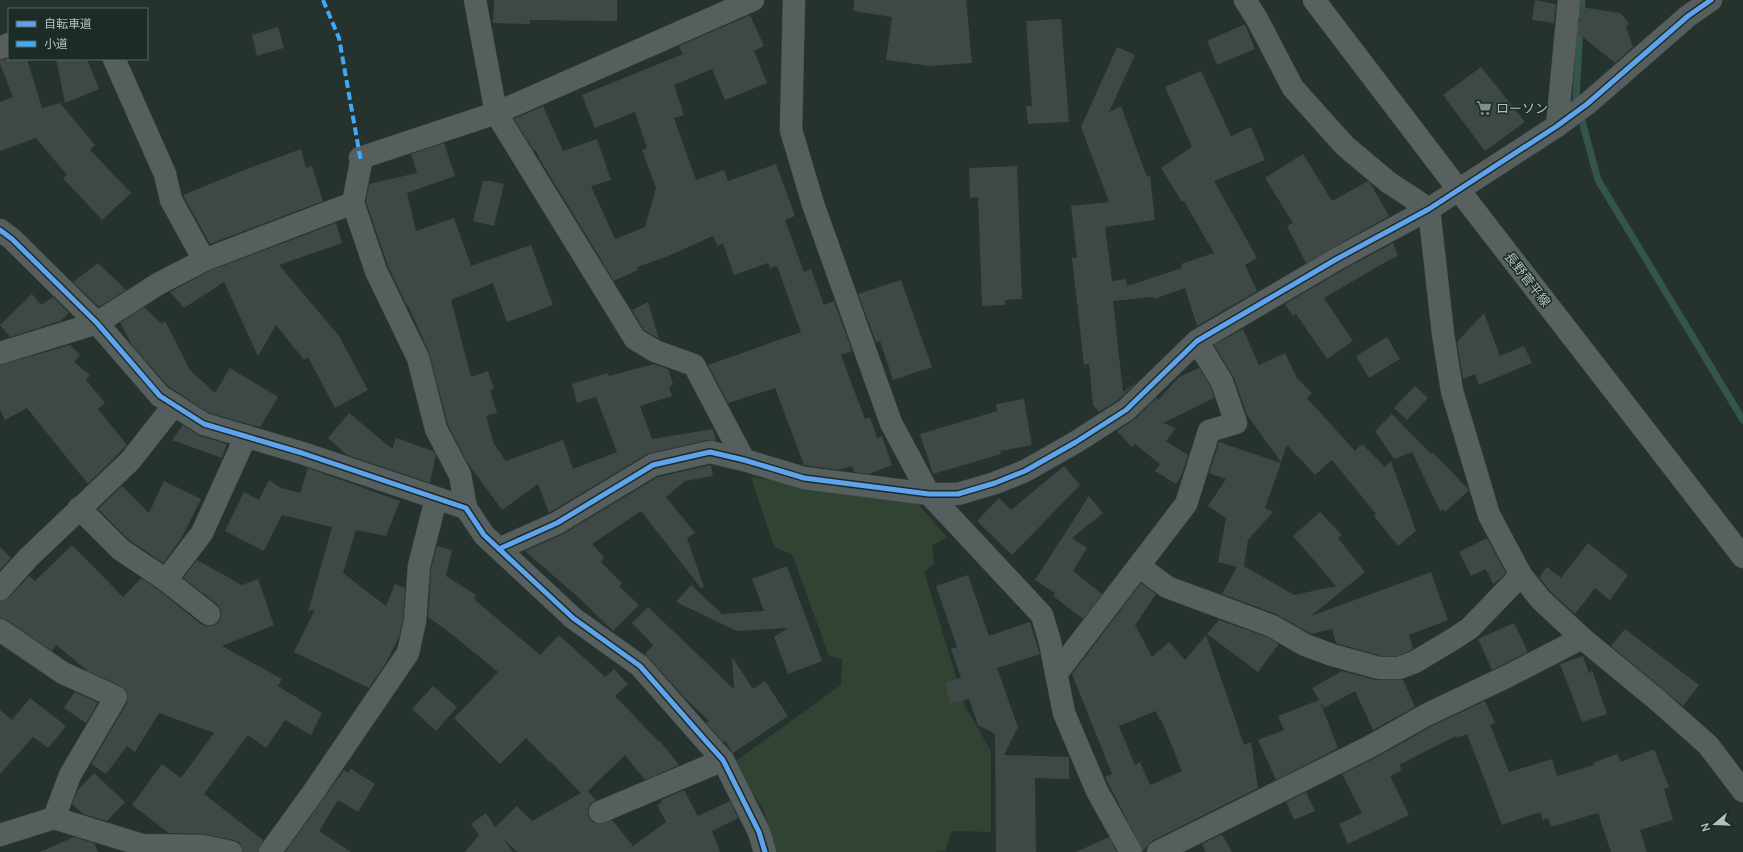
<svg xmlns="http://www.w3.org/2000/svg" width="1743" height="852" font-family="Manrope,'Noto Sans JP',sans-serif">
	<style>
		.green { fill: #314332 }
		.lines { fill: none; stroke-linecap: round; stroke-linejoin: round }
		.stream { stroke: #33554c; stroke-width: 7 }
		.building { fill: #3e4845; fill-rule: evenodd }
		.minor-casing { stroke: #444c4a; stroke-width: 23 }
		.major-casing { stroke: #444e4c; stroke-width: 23 }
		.minor { stroke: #565f5d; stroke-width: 22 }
		.major { stroke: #58615f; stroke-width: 22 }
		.quiet { stroke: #3fa9f5; stroke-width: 4; stroke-dasharray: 8 4; stroke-linecap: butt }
		.cycleway-casing { stroke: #1b2b27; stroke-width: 8 }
		.cycleway { stroke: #60a3ed; stroke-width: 5 }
		.labels { text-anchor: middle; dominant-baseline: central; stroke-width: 3; stroke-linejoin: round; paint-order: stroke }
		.poi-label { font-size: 13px; fill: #b0c3bf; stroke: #1b2b27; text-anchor: start }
		.street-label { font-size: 13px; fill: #b0c3bf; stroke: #1b2b27 }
	</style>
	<rect width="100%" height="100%" fill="#26322e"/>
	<!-- green -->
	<path class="green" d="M751,477l165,25 31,35 -15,9 2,18 -10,7 41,135 26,45v81l-40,-1 -6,20 -10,1h-158l-14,-43 -30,-46 108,-78 1,-26 -13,-3 -37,-102 -18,-7z"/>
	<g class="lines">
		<!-- stream -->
		<g class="stream">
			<path d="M1581,15l1,-15"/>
			<path d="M1580,26l-4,73 22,81 145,240"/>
		</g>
	</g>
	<!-- building -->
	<g class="building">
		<path d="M494,0h123v21l-87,-1v4l-37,-1z"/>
		<path d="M854,0h112l6,63 -42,3 -44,-6 6,-43 -39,-6z"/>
		<path d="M1535,0l21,4 -2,19 -22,-3z"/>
		<path d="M1581,7l39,6 9,10 -3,4 7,20 -18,16 -37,-30z"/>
		<path d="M750,15l14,31 -10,5 13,32 -42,17 -13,-31 -38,16 10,30 -10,3 22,62 28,-10 4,11 48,-17 19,52 -10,4 19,52 7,-3 13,36 10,-4 18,50 -11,4 24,64 5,-2 7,21 5,-2 10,29 -23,9 -15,-2 -2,-6 -13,4 -35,-5 -29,-77 -47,15 -20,-38 93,-33 -24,-66 -7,2 -2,-5 -34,12 -11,-32 -5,3 -5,-10 -47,21 -29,10 1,3 -24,11 -75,-123 -3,-8 -2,1 -20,-32 29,-13 20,45 34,-12 14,41 -20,6 24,53 30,-12 11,-39 -14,-38 5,-2 -12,-36 -40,16 -13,-33 101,-41 -4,-8z"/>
		<path d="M1061,19l8,103 -41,2 -2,-18h6l-6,-85z"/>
		<path d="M1245,24l10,25 -38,16 -10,-24z"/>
		<path d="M278,27l6,21 -27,8 -5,-21z"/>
		<path d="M1117,47l18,8 -26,57 12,-6 26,71 3,-2 5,45 -50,7 7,54 14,-2 1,7 55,-18 -1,-4 33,-11 -30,-52 -2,1 -21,-34 31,-21 -27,-60 36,-16 30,65 20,-9 14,33 -51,21 43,77 -12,7 12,26 -60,35 -12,-38 -31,11 -1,-2 -40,4 10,91 17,-13 -22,21 -19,12 -6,-7 -4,-41 -5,1 -12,-107h5l-6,-52 38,-4 -28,-75z"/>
		<path d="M6,59h21l15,49 18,-5 35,42 -5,5 41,43 -29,27 -39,-42 4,-3 -31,-37 -36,13v-49l13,-5 -13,-33v-4z"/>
		<path d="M56,59h31l12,30 -34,14z"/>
		<path d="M1481,67l44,55 -40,29 -42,-56z"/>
		<path d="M444,143l11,33 -48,17 9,38 38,-13 17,48 60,-21 22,60 -46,17 -14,-39 -42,17 20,77 17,-6 6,18 -4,1 7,23 -11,3 8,28 12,17 57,-21 10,29 44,-17 -21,-55 -19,6 -5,-19 36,-11 1,3 45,-12 14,5 5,15 -4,3 3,9 -32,10 12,33 61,-10 3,12 -9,-1 -60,14 -98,59 -11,-29 -36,26 -35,-48 -19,-37 -19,-72 -21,-48 -1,1 -19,-40 -22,-64 3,-18 48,-11 -6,-19z"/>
		<path d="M301,149l5,19 6,-2 11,35 -113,43 -27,-49 59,-24z"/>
		<path d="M1303,154l29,47 36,-20 3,3 18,32 -83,47 -19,-37 6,-3 -28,-45z"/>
		<path d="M1017,166l5,133 -17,1v5l-23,1 -4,-109 -8,1 -1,-30z"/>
		<path d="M483,181h8l13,3 -10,42 -21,-5z"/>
		<path d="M336,223l6,20 -63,22 60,71 29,54 -33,18 -27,-51 -4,3 -28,-35 -18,31 -34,-74 -40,26 -14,-16 39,-21z"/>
		<path d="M1393,243l5,13 -9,4 -65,38 29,43 -26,18 -31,-45 -3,2 -8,-12 56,-33z"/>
		<path d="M98,263l28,27 -27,17 -26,-25z"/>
		<path d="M901,280l31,87 -39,13 -13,-39 -4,1 -18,-48z"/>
		<path d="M32,294l9,11 12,-8 16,16 -9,8 -50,16 -10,-12z"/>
		<path d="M648,302l11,37 -15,-9 -12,-20z"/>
		<path d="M144,307l18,17 3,-3 25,49 25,23 15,-25 48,29 -18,30 -51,-14 -41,-27 -36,-41 -12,-22z"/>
		<path d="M1484,313l16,43 24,-10 8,17 -53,22 -4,-11 -12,5 -6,-37z"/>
		<path d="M1243,329l16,36 26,-12 12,25 15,15 -5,5 48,53 7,-7 23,23 6,-6 25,70 -18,15 -24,-30 2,-2 -44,-54 -17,15 -28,-30 -6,17 -34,-47 -13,-37 -20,-33z"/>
		<path d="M1387,337l13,22 -31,19 -13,-22z"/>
		<path d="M70,345l10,10 -6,7 16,13 -4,5 19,23 -7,6 29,36 -39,39 -61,-76 -22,12 -5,-10v-45z"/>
		<path d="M1199,368l12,19 3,11 -51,25 13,5 -10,13 22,14 -6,19 -6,10 -21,-13 5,-7 -25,-20 -3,3 -15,-16 18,-12 21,-21 2,2 21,-23z"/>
		<path d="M1415,386l13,12 -21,22 -13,-12z"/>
		<path d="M1024,399l8,46 -32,6 1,3 -68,20 -13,-40 77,-23 -1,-7z"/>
		<path d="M349,413l43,36 4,-11 37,13 3,4 -6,28 -83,-28 -19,-17z"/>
		<path d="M1392,414l39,40 1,-2 12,12 25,26 -24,22 -2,-3 -3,2 -28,-59 -18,7 -19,-28z"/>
		<path d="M183,425l17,11 27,8 -5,14 -50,-18z"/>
		<path d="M1219,442l62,21 -16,45 8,4 -25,28 -4,26 50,29 42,-9 -43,-50 27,-24 22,23 -4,3 27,34 -54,44 120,-44 17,48 -39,15 4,14 -3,2 -13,5h-16l-45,-13 -4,-14 -21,5 -35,-20 -54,-20 15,-27 -19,-5 8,-44 -18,-12 18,-27 -17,-6z"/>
		<path d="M711,465l2,11 -28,5 -19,16 29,36 -8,5 17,49 -3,1 -60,-77 -49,33 12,13 -3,5 21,21 -3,3 20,19 -26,26 -35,-34 -53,-46 38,-17 95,-57z"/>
		<path d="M1064,466l16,19 -68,70 -35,-34 22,-23 12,12z"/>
		<path d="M308,468l92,33 -14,35 -30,-6 -13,43 43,33 9,-22 10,4 -2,31 -4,18 -13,26 -17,25 -75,-36 21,-43 -7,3 24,-85 -50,-12 -18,36 -39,-20 19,-39 15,8 10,-20 12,8 19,5z"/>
		<path d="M164,481l37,18 -20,40 -18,24 -34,-23 -31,-31 24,-23 27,27z"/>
		<path d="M1089,496l14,17 -31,25 15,10 -14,23 29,23 -19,25 -30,-23 2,-3 -20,-13z"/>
		<path d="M1487,538l19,35 -9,8 -4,3 -7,-15 -15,7 -12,-24z"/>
		<path d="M1588,543l40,32 -18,25 -15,-12 -20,26 -25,-23 -11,-14 8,-10 14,11z"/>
		<path d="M72,545l51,52 18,-19 18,12 42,34 6,2h6l6,-4 2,-6v-6l-4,-6 -34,-26 14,-18 45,25 16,-6 16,46 -52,21 60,33 -4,7 44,27 -11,22 -26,-15 -19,28 -18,-13 -44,59 59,46 -5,12h-15l-3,-9 -6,-3 -32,-6 -33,-1 -37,-28 30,-41 19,14 33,-45 -55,-20 -24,39 -8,-6 -21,28 -15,-10 36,-61 1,-7 -2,-6 -5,-4 -33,-15 -32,-26 -4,6 -45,-31 -7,-2v-17l9,-4 20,-21 6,5z"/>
		<path d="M437,546l15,4 -6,26 30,19 -2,4 66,56 19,-20 46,42 9,-8 14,15 -13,12 44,46 1,-1 19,24 -34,15 -20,-25 -37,36 8,9 -6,4 -2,6v6l4,6 7,2 13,-4 21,26 33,-24 -9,-17 5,-3 -1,-2 23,-10 14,26 32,-15 8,17 -26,13 8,21h-203l-14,-14 10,14h-48l14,-17 -8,-11 15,-11 9,14 22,-21 15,15 49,-28 -31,-32 -1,1 -23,-24 -26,26 -46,-46 44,-46 -49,-40 -21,-15 3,-49z"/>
		<path d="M0,547l11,11 -11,12z"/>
		<path d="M787,566l35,95 -34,13 -14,-37 14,-9 -51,3 -61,-29 15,-17 31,29 42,-3 -12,-32z"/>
		<path d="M968,575l21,61 41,-14 8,26 2,6 -43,14 21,59 -14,28 65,2v22l-34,-1 1,74h-40l-1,-118 -17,-9 -9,-26 -19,5 -5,-22 16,-4 -10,-29 6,-2 -21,-61z"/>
		<path d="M1141,583l15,11 -21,31 17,32 17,-15 16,18 21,-25 38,110 7,-3 7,46 -106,53 -9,10 -38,-74 7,-3 -40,-100zM1156,711l4,9 1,-1 21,52 -32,14 -10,-23 -5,3 -16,-39z"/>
		<path d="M648,607l86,82 -2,-32 21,32 12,-8 23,35 -55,37 -8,-12 -2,1 -17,-19 3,-2 -23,-22 -41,-45 8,-9 -21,-22z"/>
		<path d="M1219,620l48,17 12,7 -21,28 -51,-38z"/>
		<path d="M1514,623l14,29 -36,18 -14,-31z"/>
		<path d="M1625,629l74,56 -16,21 -72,-60z"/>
		<path d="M1583,656l6,18 3,-4 15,44 -25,8 -22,-58z"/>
		<path d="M1342,671l34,9h27l12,27 -42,23 -18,-39 -31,17 -4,-6 18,46 -62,32 -18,-40 26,-10 -6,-14 41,-16 -7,-12z"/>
		<path d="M433,686l24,21 -21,24 -24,-22z"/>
		<path d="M75,692l23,11 -12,20 -22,-15z"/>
		<path d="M30,698l36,28 -18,22 -15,-11 -33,37v-64l12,10z"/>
		<path d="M1485,701l10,22 -5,2 19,47 43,-13 5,17 37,-11 -1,-2 24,-9 4,8 33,-13 15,38 -5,2 9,31 -33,10 7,22h-36l-13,-39 -47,14 -3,-9 -5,2 -3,-8 -38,13 -35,-91 -10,4 -1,-2 -57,29 3,5 -12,6 19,39 -61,29 -9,-20 23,-11 -20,-39 35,-17 55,-31z"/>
		<path d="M351,769l24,15 -17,28 -20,-12 -19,31 32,21h-66l59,-82 4,3z"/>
		<path d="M94,773l31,29 -18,19 -24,-7 -11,-10 5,-13z"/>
		<path d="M1306,792l9,19 -21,9 -8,-18z"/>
		<path d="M1222,834l10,18h-26l-4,-8z"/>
		<path d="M74,837l20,6 4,9h-58z"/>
		<path d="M1109,837l8,15h-41z"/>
	</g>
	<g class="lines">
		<defs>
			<g id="minor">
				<path d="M475,0l21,113 139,226 20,12 39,14 50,95"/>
				<path d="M794,0l-3,130 22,74 78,219 38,71 113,121 8,27 14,71 33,78 34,61"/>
				<path d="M1245,0l12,19 36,69 52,58 43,36 41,27 14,125 9,57 37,124 32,60 20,25 41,38 74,61 52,46 35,46"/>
				<path d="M0,48l9,-4"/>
				<path d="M114,59l51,115 6,26 33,60"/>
				<path d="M1557,126l12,-126"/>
				<path d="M360,158l136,-45 257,-113"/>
				<path d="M361,162l-8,41 23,68 42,87 18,71 24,46 6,33"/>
				<path d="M0,230l12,9 85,84 63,73 44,28 98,29 164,55 18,27 89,83 67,48 65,74 18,20 36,72 6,20"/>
				<path d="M0,353l97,-30 61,-39 46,-24 149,-57"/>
				<path d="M79,508l42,42 45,30 36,-47 44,-97"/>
				<path d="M499,549l58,-26 96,-58 57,-13 34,8 60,18 125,16h29l37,-11 30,-12 51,-29 50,-32 71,-69 138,-81 94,-51 128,-83 30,-22 101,-88 23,-16"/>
				<path d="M1139,566l28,21 105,39 33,19 27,10 47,13h20l16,-6 40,-24 15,-10 51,-53"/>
				<path d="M166,580l43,34"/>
				<path d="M0,589l29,-32 101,-96 44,-56"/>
				<path d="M0,630l63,43 53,24 -46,78 -16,43"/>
				<path d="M1056,674l130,-170 23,-73 27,-8 -14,-41 -25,-41"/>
				<path d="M600,812l123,-52"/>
				<path d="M0,835l54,-17 88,27 60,1 29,6"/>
				<path d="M270,852l42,-58 96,-141 7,-32 4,-55 17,-67"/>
				<path d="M1158,852l213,-106 55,-31 82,-39 74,-38"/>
			</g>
			<path id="major" d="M1314,0l144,189 285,368"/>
		</defs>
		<!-- minor casing -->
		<use href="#minor" class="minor-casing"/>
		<!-- major casing -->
		<use href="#major" class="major-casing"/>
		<!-- minor -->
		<use href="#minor" class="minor"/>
		<!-- major -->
		<use href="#major" class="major"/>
		<!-- quiet -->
		<path class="quiet" d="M323,0l16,38 22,124"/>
		<defs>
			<g id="cycleway">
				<path d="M0,230l12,9 85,84 63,73 44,28 98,29 164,55 18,27 89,83 67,48 65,74 18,20 36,72 6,20"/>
				<path d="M499,549l58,-26 96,-58 57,-13 34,8 60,18 125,16h29l37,-11 30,-12 51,-29 50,-32 71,-69 138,-81 94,-51 128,-83 30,-22 101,-88 23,-16"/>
			</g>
		</defs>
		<!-- cycleway casing -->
		<use href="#cycleway" class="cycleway-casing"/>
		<!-- cycleway -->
		<use href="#cycleway" class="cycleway"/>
	</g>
	<!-- icons -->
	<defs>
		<symbol id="supermarket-bare" viewBox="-9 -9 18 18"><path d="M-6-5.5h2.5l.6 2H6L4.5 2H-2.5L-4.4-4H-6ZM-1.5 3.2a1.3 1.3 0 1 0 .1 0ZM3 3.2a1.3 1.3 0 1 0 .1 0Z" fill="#80908c" stroke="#1b2b27" stroke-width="2.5" paint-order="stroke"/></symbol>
	</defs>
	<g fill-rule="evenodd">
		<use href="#supermarket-bare" x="1473" y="97" width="22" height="22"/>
	</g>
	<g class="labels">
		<!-- poi labels -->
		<g class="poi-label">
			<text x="1496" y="108">ローソン</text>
		</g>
		<!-- street labels -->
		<g class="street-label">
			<text transform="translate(1528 279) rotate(52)">長野菅平線</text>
		</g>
	</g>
	<!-- legend -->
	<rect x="8" y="8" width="140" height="52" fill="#1b2b27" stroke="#576864"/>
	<rect x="16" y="21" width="20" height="6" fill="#60a3ed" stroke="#576864"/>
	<text x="44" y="28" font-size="12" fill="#b0c3bf">自転車道</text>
	<rect x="16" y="41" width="20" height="6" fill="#3fa9f5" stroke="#576864"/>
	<text x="44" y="48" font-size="12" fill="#b0c3bf">小道</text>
	<!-- north arrow -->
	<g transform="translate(1715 824) rotate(251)" stroke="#1b2b27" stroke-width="3" paint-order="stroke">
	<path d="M0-3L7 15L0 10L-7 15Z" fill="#b0c3bf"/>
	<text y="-6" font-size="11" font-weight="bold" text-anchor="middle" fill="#b0c3bf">N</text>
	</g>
</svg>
